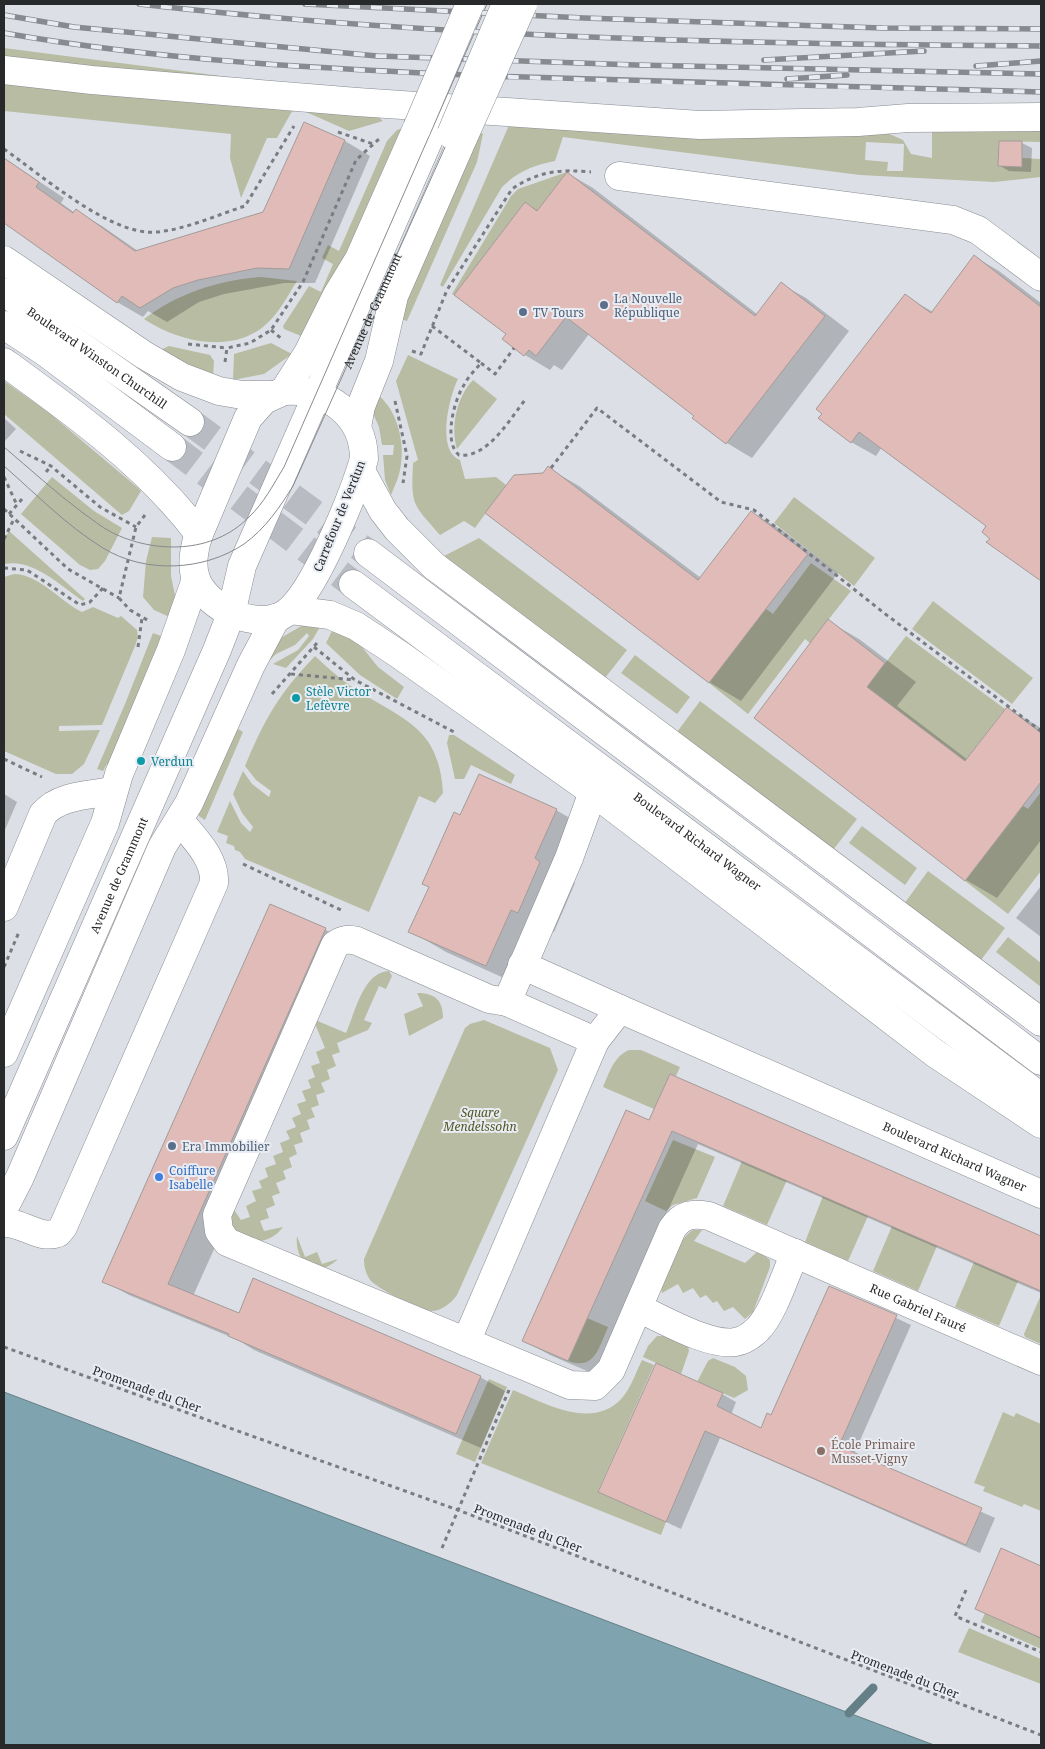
<svg xmlns="http://www.w3.org/2000/svg" width="1045" height="1749" font-family="'Noto Serif',serif">
	<style>
		.green { fill: #b8bca3; fill-rule: evenodd }
		.water { fill: #7fa4af; stroke: #657f87 }
		.shadow { fill: #0003 }
		.lines { fill: none; stroke-linecap: round; stroke-linejoin: round }
		.stream { stroke: #657f87; stroke-width: 9 }
		.building { fill: #e0bbb7; stroke: #a39b9a }
		.major-tunnel { stroke: #b8bbc1; stroke-width: 28; stroke-dasharray: 28 14; stroke-linecap: butt }
		.minor-casing { stroke: #878b91; stroke-width: 29 }
		.major-casing { stroke: #878b91; stroke-width: 29 }
		.path { stroke: #797c80; stroke-width: 3; stroke-dasharray: 4 4; stroke-linecap: butt }
		.minor { stroke: #fff; stroke-width: 28 }
		.major { stroke: #fff; stroke-width: 28 }
		.tram { stroke: #878a8f; stroke-width: 1 }
		.rail-casing { stroke: #878a8f; stroke-width: 5.5 }
		.rail { stroke: #e9edf3; stroke-width: 4; stroke-dasharray: 11; stroke-linecap: butt }
		.minor-bridge-casing { stroke: #878b91; stroke-width: 29; stroke-linecap: butt }
		.major-bridge-casing { stroke: #878b91; stroke-width: 29; stroke-linecap: butt }
		.minor-bridge { stroke: #fff; stroke-width: 28 }
		.major-bridge { stroke: #fff; stroke-width: 28 }
		.service-dot { fill: #5c6f8a; stroke: #e9edf3; stroke-width: 2 }
		.culture-dot { fill: #0f9aa8; stroke: #e9edf3; stroke-width: 2 }
		.shop-dot { fill: #3f7fe0; stroke: #e9edf3; stroke-width: 2 }
		.education-dot { fill: #8d6e63; stroke: #e9edf3; stroke-width: 2 }
		.labels { text-anchor: middle; dominant-baseline: central; stroke-width: 4; stroke-linejoin: round; paint-order: stroke }
		.service-label { font-size: 12px; fill: #4e5e75; stroke: #e9edf3; text-anchor: start }
		.street-label { font-size: 12px; fill: #27292b; stroke: #e9edf3 }
		.culture-label { font-size: 12px; fill: #0d838f; stroke: #e9edf3; text-anchor: start }
		.park-label { font-size: 12px; font-style: italic; fill: #505623; stroke: #e9edf3 }
		.shop-label { font-size: 12px; fill: #366cbe; stroke: #e9edf3; text-anchor: start }
		.education-label { font-size: 12px; fill: #785e54; stroke: #e9edf3; text-anchor: start }
	</style>
	<rect width="100%" height="100%" fill="#dce0e6"/>
	<!-- green -->
	<g class="green">
		<path d="M4,48l348,45 31,28 -34,10 -52,-23 -6,5 -14,25h-10l-26,60 -11,-40 1,-24 -227,-23z"/>
		<path d="M512,118l371,13 20,9 8,14 21,4v-29l109,-4v17l-42,-1 -1,25 24,1v-9l19,1v18l-47,5 -134,-7 -297,-38 -8,24c-21,4 -38,11 -53,26l-59,100 -3,-2zM866,142l38,2 -1,27h-16l1,-9 -23,-2z"/>
		<path d="M403,128l6,1 -103,209 -22,-9 -1,-3 26,-40 12,6 12,-28 -11,-6 6,-13 11,6 48,-110 10,-11z"/>
		<path d="M473,130l10,4 -6,28 -70,159 -6,-2 2,-19z"/>
		<path d="M567,172l-30,39 -12,-9 -71,93 -2,-1 59,-98 7,-7z"/>
		<path d="M261,277l36,4c-10,16 -19,34 -34,46 -34,27 -86,14 -119,-8 34,-26 75,-39 117,-42z"/>
		<path d="M271,343l21,11 -28,20 -31,6 1,-26z"/>
		<path d="M169,346l41,9 4,6 -1,16 -53,-27z"/>
		<path d="M408,355l50,24c-9,18 -22,72 2,81l5,19 31,-2 10,8 -31,43 -11,-7 -24,14c-28,-32 -29,-29 -27,-72l5,-3 -22,-79z"/>
		<path d="M473,380l24,19 -40,50c-7,-22 0,-53 16,-69z"/>
		<path d="M4,381l44,31 90,76 3,3 -12,20 -7,4 -118,-101z"/>
		<path d="M375,393c21,13 30,48 26,71 -1,11 -6,21 -10,31l-6,-15 -2,-25h10l1,-10h-12l-3,-18 -7,-16z"/>
		<path d="M52,477l42,34 28,17 -17,33 -7,8 -8,1 -10,-5 -59,-51z"/>
		<path d="M794,497l81,61 -21,28 -80,-63z"/>
		<path d="M9,531l76,68 -2,2c-22,-15 -50,-43 -79,-37v-25z"/>
		<path d="M152,537l19,1v38l5,24 -2,19 -20,-9 -11,-13 3,-36z"/>
		<path d="M479,538l148,112 -22,28 -161,-122z"/>
		<path d="M811,563l40,28 -41,52 -5,-4 -57,75 -39,-31 57,-74 7,5z"/>
		<path d="M14,574c23,0 45,25 64,36l4,2 11,-5 25,11 3,-2 16,14 1,7 -3,9 -33,79 -43,1v5l41,-1 -16,34 -12,10h-16l-52,-23v-174z"/>
		<path d="M933,601l100,77 -21,26 -100,-75z"/>
		<path d="M303,625h18l-8,14 -27,29 -13,-4 25,-14 11,-14 -2,-3 -12,12 -19,9 -7,7 -7,-3 17,-19z"/>
		<path d="M333,629l25,13 20,25 26,20 -7,12 -37,-24 -34,-32z"/>
		<path d="M153,633l13,5 -55,128 -4,-2 -4,7 -6,-2 28,-65z"/>
		<path d="M906,636l99,73 -40,52 -98,-74z"/>
		<path d="M635,655l55,42 -13,17 -56,-41z"/>
		<path d="M315,656c13,12 26,24 42,34 48,31 82,37 86,103l-8,10 -16,-7 -50,116 -124,-53 -5,-7 -5,-2 -1,-4 -8,-3 2,-7 -11,-4 13,-31 11,22 9,9 3,-5 -11,-14 -9,-19 10,-23 9,13 17,13 2,-6 -15,-11 -11,-14c20,-48 34,-72 70,-110z"/>
		<path d="M700,701l157,118 -24,31 -156,-118z"/>
		<path d="M247,706l-9,23 5,3 -38,88 -6,-4 -2,-7z"/>
		<path d="M449,735h5l61,40 -4,9 -40,-19 -7,14h-9l-8,-36z"/>
		<path d="M1041,792v79l-33,43 -43,-33 58,-75 5,3z"/>
		<path d="M862,826l55,42 -12,17 -56,-42z"/>
		<path d="M928,871l77,57 -24,32 -77,-56z"/>
		<path d="M1008,937l33,26v24l-45,-35z"/>
		<path d="M389,971l3,5 -6,13 -7,-3 -15,34 8,3 -4,7 -31,13 3,9 -8,3 4,11 -9,4 3,9 -9,4 4,9 -9,3 3,10 -8,3 4,9 -8,3 3,9 -10,4 3,9 -9,3 3,9 -8,4 3,9 -9,4 3,8 -10,4 4,10 -8,3 3,9 -9,4 3,9 -9,3 4,10 19,-4c-24,32 -65,3 -53,-23l11,16 9,-3 -4,-11 10,-5 -4,-10 10,-3 -3,-7 9,-4 -3,-9 11,-4 -3,-8 10,-4 -3,-9 10,-4 -4,-8 10,-4 -4,-9 9,-4 -4,-10 9,-3 -4,-10 9,-3 -3,-8 7,-3 -4,-11 9,-3 -4,-11 9,-4 -12,-29 33,14c9,-20 17,-61 43,-62z"/>
		<path d="M417,993c18,0 26,7 26,25l-34,18 -5,-22 19,-8z"/>
		<path d="M484,1020l66,28 8,22 -101,225c-6,8 -15,16 -26,16 -12,-1 -51,-21 -60,-30 -5,-6 -7,-14 -7,-22l101,-231 5,-4z"/>
		<path d="M629,1050h12l39,17 -4,9 -6,-2 -16,35 -51,-22c6,-14 11,-31 26,-37z"/>
		<path d="M673,1140l42,17 -18,41 -24,7 -7,6 -21,-10z"/>
		<path d="M742,1161l45,19 -20,45 -44,-19z"/>
		<path d="M823,1196l45,20 -20,45 -43,-19z"/>
		<path d="M892,1226l45,20 -19,45 -45,-20z"/>
		<path d="M693,1230h9l-8,11 51,22 13,-12 12,9v7l-17,45 -8,7 -12,-12 -9,4 -7,-10 -4,2 -7,-8 -6,3 -7,-10 -10,5 -5,-9 -16,9c-4,-14 18,-56 31,-63z"/>
		<path d="M297,1236l8,21 12,-5 5,12 16,-5c-21,21 -44,4 -41,-23z"/>
		<path d="M974,1262l44,19 -19,45 -44,-19z"/>
		<path d="M1041,1295v49l-16,-7 -1,-3z"/>
		<path d="M587,1318l21,9c-9,20 -13,44 -40,34z"/>
		<path d="M657,1336h7l24,11 1,4 -8,23 -38,-17 5,-11z"/>
		<path d="M713,1358l22,9 11,9 2,14 -14,8 -37,-16 11,-21z"/>
		<path d="M642,1360l12,5 -56,126 68,31 -5,13 -180,-72 32,-73c32,13 79,41 109,8 9,-10 14,-26 20,-38z"/>
		<path d="M489,1379l18,8 -32,75 -19,-8z"/>
		<path d="M1003,1412l11,5 2,-4 25,11v87l-17,-7 -2,3 -39,-16 2,-4 -11,-4z"/>
		<path d="M985,1613l56,25v11l-60,-27z"/>
		<path d="M969,1628l72,31v25l-83,-32z"/>
	</g>
	<!-- water -->
	<path class="water" d="M4,1392l845,321 85,32h-930z"/>
	<!-- shadow -->
	<g class="shadow">
		<path d="M304,124l41,17 25,15 -55,127h-31l-60,11 -25,8 -32,20 -19,-11 -5,6 -26,-15 -113,-81v-63l60,40 -3,5 14,10 1,-2 26,15 36,25 126,-38z"/>
		<path d="M1000,142l22,1 10,5 -1,24 -22,-1 -9,-5z"/>
		<path d="M567,173l26,15 164,126 24,-30 25,14 43,33 -97,127 -25,-15 -33,-25 2,-2 -107,-82 -27,36 -8,-5 -4,5 -25,-15 -21,-16 4,-5 18,-130 13,7z"/>
		<path d="M975,257l24,14 42,32v276l-53,-37 4,-3 -4,-14 -106,-78 -6,9 -25,-14 54,-146 28,16z"/>
		<path d="M4,418l12,11 -12,13z"/>
		<path d="M548,468l31,18 122,92 50,-66 31,18 56,43 -97,128 -32,-19 -166,-208z"/>
		<path d="M828,621l31,18 57,43 -19,24 71,54 39,-52 34,20v112l-44,58 -31,-18 -211,-162z"/>
		<path d="M4,794l13,8 -13,30z"/>
		<path d="M556,810l36,21 -22,48 5,4 -21,49 -7,-2 -25,56 -76,-34 -36,-21z"/>
		<path d="M1041,886v51l-25,-19z"/>
		<path d="M270,906l56,24 25,14 -158,352 46,18 241,63 25,14 -24,57 -227,-98 -16,-10 -109,-45 -25,-14z"/>
		<path d="M671,1075l370,162v56l-343,-149 -104,230 -44,-19 -26,-14 126,-219z"/>
		<path d="M830,1287l81,38 -57,129 141,64 -15,35 -260,-115 -39,91 -81,-38 122,-97 14,8 -5,13 30,14 11,-12z"/>
		<path d="M1002,1550l39,18v71l-64,-31z"/>
	</g>
	<g class="lines">
		<!-- stream -->
		<path class="stream" d="M849,1713l24,-25"/>
	</g>
	<!-- building -->
	<g class="building">
		<path d="M304,122l41,18 -56,129 -32,-1 -59,12 -25,8 -33,20 -18,-12 -5,7 -113,-80v-65l35,24 -3,5 37,26 3,-4 59,42 128,-39z"/>
		<path d="M999,141h23v26l-24,-1z"/>
		<path d="M567,172l188,144 26,-34 44,34 -99,128 -34,-26 2,-2 -128,-99 -30,39 -7,-6 -5,6 -22,-17 4,-5 -52,-39 71,-93 12,9z"/>
		<path d="M974,255l67,52v274l-55,-39 4,-3 -8,-7 4,-6 -127,-94 -8,11 -33,-25 4,-4 -6,-5 89,-115 26,19z"/>
		<path d="M548,466l150,114 53,-69 57,43 -99,129 -224,-170 29,-38 29,-2z"/>
		<path d="M828,619l57,44 -18,24 98,74 42,-54 34,26v49l-76,99 -211,-163z"/>
		<path d="M479,774l78,35 -22,49 5,4 -22,51 -7,-3 -25,56 -78,-34 21,-45 -7,-3 32,-72 6,3z"/>
		<path d="M270,904l56,24 -158,356 71,29 14,-35 228,98 -25,58 -228,-98 1,-2 -127,-52z"/>
		<path d="M670,1074l371,162v55l-369,-160 -104,230 -46,-20 104,-231 23,10z"/>
		<path d="M829,1286l68,29 -58,131 143,62 -16,37 -261,-114 -39,91 -68,-30 58,-129 67,30 -6,13 44,22 6,-15 4,2z"/>
		<path d="M1001,1548l40,18v72l-66,-29z"/>
	</g>
	<g class="lines">
		<!-- major-tunnel -->
		<g class="major-tunnel">
			<path d="M190,422l178,131"/>
			<path d="M172,447l181,137"/>
		</g>
		<defs>
			<g id="minor">
				<path d="M4,70l88,10 265,22 343,23 158,-3 50,-4 133,-1"/>
				<path d="M619,176l334,44 25,10 63,47"/>
				<path d="M4,907l39,-93c16,-19 47,-19 70,-23"/>
				<path d="M522,965l98,44"/>
				<path d="M507,1002l62,-144 24,-66"/>
				<path id="s1" d="M595,1041l-88,-39 -18,-3 -132,-58c-9,-2 -14,-2 -22,4l-118,270 2,16 8,11 343,143 25,1 16,-16 61,-141c10,-15 20,-16 37,-13l332,145"/>
				<path id="s2" d="M4,1136l213,-486 14,-36 11,-48 191,-436"/>
				<path d="M4,1223c19,-1 35,17 54,10l5,-6 151,-344c2,-24 -20,-45 -34,-62"/>
				<path d="M638,1308c25,11 70,38 97,34 8,-1 17,-7 23,-13 16,-17 27,-54 37,-76"/>
				<path id="s3" d="M466,1342l129,-301 25,-32 421,185"/>
			</g>
			<g id="major">
				<path d="M4,260l140,95 38,22 37,14 23,4h30"/>
				<path id="s4" d="M4,292l186,130"/>
				<path d="M4,325l41,27 127,95"/>
				<path d="M4,362c69,50 143,103 195,172"/>
				<path d="M284,391c42,-3 80,23 80,68 -10,34 -50,135 -78,154 -27,19 -79,-4 -90,-34 -5,-13 -2,-32 3,-45l49,-116 16,-18z"/>
				<path d="M284,391l24,-38 29,-58 22,-36 58,-131"/>
				<path d="M357,427l4,-21 18,-45 15,-65 70,-160"/>
				<path d="M361,471l22,40 14,18 37,37 607,456"/>
				<path d="M368,553l673,508"/>
				<path id="s5" d="M353,584l688,513"/>
				<path d="M291,610l39,5 26,11 44,29 193,137 343,262 105,70"/>
				<path d="M4,1053l101,-230 14,-49 52,-124 25,-71"/>
				<path d="M4,1208l16,-31 142,-330 27,-44 62,-138 25,-47"/>
			</g>
		</defs>
		<!-- minor casing -->
		<use href="#minor" class="minor-casing"/>
		<!-- major casing -->
		<use href="#major" class="major-casing"/>
		<!-- path -->
		<g class="path">
			<path d="M338,132l35,12"/>
			<path d="M4,149c36,25 108,88 153,83 30,-3 60,-17 88,-26l49,-80"/>
			<path d="M432,326l49,37c-6,7 -13,14 -17,22 -10,15 -21,57 -5,70 28,4 51,-36 66,-55"/>
			<path d="M271,330l11,9"/>
			<path d="M188,344l39,4"/>
			<path d="M412,351l9,3 26,-64 65,-101c26,-18 49,-20 79,-17"/>
			<path d="M225,362l2,-14 23,-5 21,-13 32,-48 53,-122 23,-21"/>
			<path d="M481,363l14,11 19,-26"/>
			<path d="M395,401l12,55 -4,27"/>
			<path d="M20,451l31,15 49,41 36,20"/>
			<path d="M551,468l46,-60 124,94 33,8 130,103 157,118"/>
			<path d="M46,472l5,-6"/>
			<path d="M4,477l13,28"/>
			<path d="M4,509l64,60 51,29"/>
			<path d="M9,514l13,-15"/>
			<path d="M145,515l-9,12 -17,71 11,12 19,11"/>
			<path d="M4,539l10,-20"/>
			<path d="M4,568l23,2 53,35 10,-3 13,-14"/>
			<path d="M138,647l4,-29"/>
			<path d="M314,647l41,33 99,52"/>
			<path d="M291,674l64,6"/>
			<path d="M272,694l45,-51"/>
			<path d="M4,759l38,18"/>
			<path d="M243,864l98,46"/>
			<path d="M4,967l15,-35"/>
			<path d="M4,1347l454,163 583,225"/>
			<path d="M442,1548l67,-158"/>
			<path d="M966,1590l-11,26 86,36"/>
		</g>
		<!-- minor -->
		<use href="#minor" class="minor"/>
		<!-- major -->
		<use href="#major" class="major"/>
		<!-- tram -->
		<g class="tram">
			<path d="M4,447c26,22 51,45 79,66 9,6 18,14 28,19 43,22 102,22 138,-15 15,-14 24,-32 35,-50l203,-463"/>
			<path id="s6" d="M4,466c32,28 63,60 99,82 42,26 101,23 141,-4 21,-15 36,-37 49,-58l158,-352 55,-130"/>
		</g>
		<defs>
			<g id="rail">
				<path d="M139,4c299,34 602,40 902,42"/>
				<path d="M305,4l279,14 298,10 159,1"/>
				<path d="M4,15l70,12 303,29 259,9 405,9"/>
				<path d="M4,33c159,28 322,36 483,43 185,7 370,11 554,16"/>
				<path d="M764,60l160,-9"/>
				<path d="M976,66l65,-5"/>
				<path d="M787,79l60,-4"/>
			</g>
		</defs>
		<!-- rail casing -->
		<use href="#rail" class="rail-casing"/>
		<!-- rail -->
		<use href="#rail" class="rail"/>
		<defs>
			<path id="minor-bridge" d="M451,134l55,-130"/>
			<g id="major-bridge">
				<path d="M417,128l53,-124"/>
				<path d="M464,136l59,-132"/>
			</g>
		</defs>
		<!-- minor-bridge casing -->
		<use href="#minor-bridge" class="minor-bridge-casing"/>
		<!-- major-bridge casing -->
		<use href="#major-bridge" class="major-bridge-casing"/>
		<!-- minor-bridge -->
		<use href="#minor-bridge" class="minor-bridge"/>
		<!-- major-bridge -->
		<use href="#major-bridge" class="major-bridge"/>
	</g>
	<!-- markers -->
	<g class="service-dot">
		<circle cx="604" cy="305" r="5"/>
		<circle cx="523" cy="312" r="5"/>
		<circle cx="172" cy="1146" r="5"/>
	</g>
	<g class="culture-dot">
		<circle cx="296" cy="698" r="5"/>
		<circle cx="141" cy="761" r="5"/>
	</g>
	<circle class="shop-dot" cx="159" cy="1177" r="5"/>
	<circle class="education-dot" cx="821" cy="1451" r="5"/>
	<g class="labels">
		<!-- service labels -->
		<g class="service-label">
			<text x="614" y="298">La Nouvelle<tspan x="614" dy="14">République</tspan></text>
			<text x="533" y="312">TV Tours</text>
			<text x="182" y="1146">Era Immobilier</text>
		</g>
		<!-- street labels -->
		<g class="street-label">
			<text stroke="none"><textPath href="#s6" startOffset="546">Avenue de Grammont</textPath></text>
			<text stroke="none"><textPath href="#s4" startOffset="114">Boulevard Winston Churchill</textPath></text>
			<text transform="translate(339 516) rotate(-68)">Carrefour de Verdun</text>
			<text stroke="none"><textPath href="#s5" startOffset="430">Boulevard Richard Wagner</textPath></text>
			<text stroke="none"><textPath href="#s2" startOffset="285">Avenue de Grammont</textPath></text>
			<text stroke="none"><textPath href="#s3" startOffset="734">Boulevard Richard Wagner</textPath></text>
			<text stroke="none"><textPath href="#s1" startOffset="1450">Rue Gabriel Fauré</textPath></text>
			<text transform="translate(147 1389) rotate(20)">Promenade du Cher</text>
			<text transform="translate(528 1528) rotate(21)">Promenade du Cher</text>
			<text transform="translate(905 1674) rotate(21)">Promenade du Cher</text>
		</g>
		<!-- culture labels -->
		<g class="culture-label">
			<text x="306" y="691">Stèle Victor<tspan x="306" dy="14">Lefèvre</tspan></text>
			<text x="151" y="761">Verdun</text>
		</g>
		<!-- park labels -->
		<g class="park-label">
			<text x="480" y="1112">Square<tspan x="480" dy="14">Mendelssohn</tspan></text>
		</g>
		<!-- shop labels -->
		<g class="shop-label">
			<text x="169" y="1170">Coiffure<tspan x="169" dy="14">Isabelle</tspan></text>
		</g>
		<!-- education labels -->
		<g class="education-label">
			<text x="831" y="1444">École Primaire<tspan x="831" dy="14">Musset-Vigny</tspan></text>
		</g>
	</g>
	<!-- border -->
	<rect width="1045" height="1749" fill="none" stroke="#27292b" stroke-width="10"/>
</svg>
